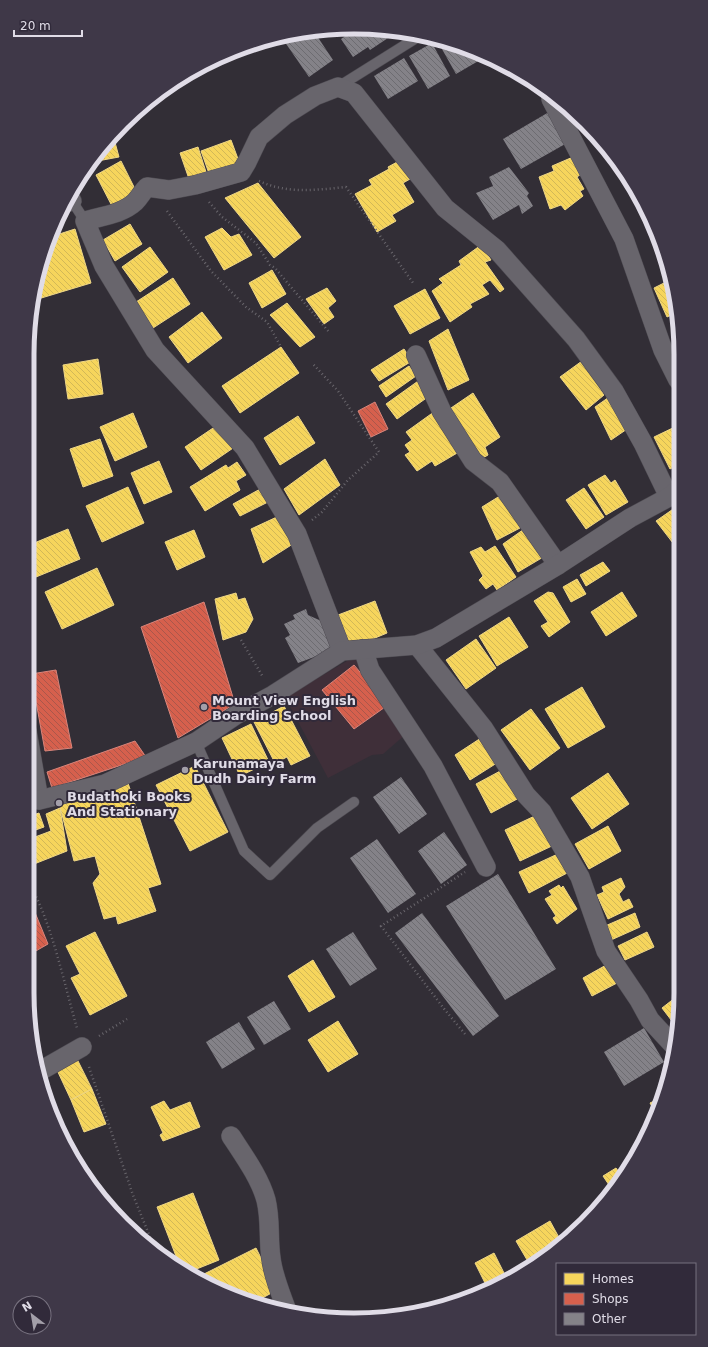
<svg xmlns="http://www.w3.org/2000/svg" width="708" height="1347" font-family="'DejaVu Sans',sans-serif">
	<style>
		.education { fill: #3f2f39 }
		.homes { fill: url(#homes-back-hatch); stroke: #efd786 }
		.shops { fill: url(#shops-back-hatch); stroke: #d9857b }
		.building { fill: url(#building-back-hatch) }
		.lines { fill: none; stroke-linecap: round; stroke-linejoin: round }
		.lane-casing { stroke: #4e4b52; stroke-width: 11 }
		.street-casing { stroke: #4e4b52; stroke-width: 20 }
		.path { stroke: #69666c; stroke-width: 2.5; stroke-dasharray: 1 3; stroke-linecap: butt }
		.lane { stroke: #68656c; stroke-width: 10 }
		.street { stroke: #68656c; stroke-width: 19 }
		.poi-dot { fill: #a39fa9; stroke: #312a3a; stroke-width: 1.5 }
		.labels { text-anchor: middle; dominant-baseline: central; stroke-width: 4; stroke-linejoin: round; paint-order: stroke }
		.poi-label { font-size: 13px; font-weight: bold; fill: #e0dce7; stroke: #312a3a; text-anchor: start }
		.rim { fill: none; stroke: #e0dce7; stroke-width: 5 }
	</style>
	<defs>
		<pattern id="homes-back-hatch" width="6" height="6" patternUnits="userSpaceOnUse"><rect width="6" height="6" fill="#f6d55c"/><path d="M-1 5l2 2M0 0l6 6M5-1l2 2" fill="none" stroke="#d2b857"/></pattern>
		<pattern id="shops-back-hatch" width="6" height="6" patternUnits="userSpaceOnUse"><rect width="6" height="6" fill="#d6604d"/><path d="M-1 5l2 2M0 0l6 6M5-1l2 2" fill="none" stroke="#aa574b"/></pattern>
		<pattern id="building-back-hatch" width="6" height="6" patternUnits="userSpaceOnUse"><rect width="6" height="6" fill="#848288"/><path d="M-1 5l2 2M0 0l6 6M5-1l2 2" fill="none" stroke="#6d6c71"/></pattern>
	</defs>
	<rect width="100%" height="100%" fill="#322e36"/>
	<!-- education -->
	<path class="education" d="M354,657l52,77 -23,20 -11,1 -44,23 -43,-81z"/>
	<!-- homes -->
	<g class="homes">
		<path d="M113,135l6,22 -27,5 3,-7z"/>
		<path d="M231,140l10,27 -30,12 -10,-28z"/>
		<path d="M198,147l8,25 -17,7 -9,-26z"/>
		<path d="M573,157l8,17 -4,3 7,12 -4,2 3,5 -18,14 -4,-5 -11,4 -11,-32 15,-6 -2,-5z"/>
		<path d="M121,161l17,34 -25,13 -17,-33z"/>
		<path d="M399,161l11,18 -7,4 11,19 -22,13 4,6 -19,11 -22,-38 17,-9 -3,-5 20,-11 -1,-2z"/>
		<path d="M258,183l43,54 -27,21 -49,-60z"/>
		<path d="M130,224l12,20 -27,17 -12,-21z"/>
		<path d="M222,228l9,9 8,-3 13,21 -28,15 -19,-33z"/>
		<path d="M75,229l16,54 -53,16 -3,-11 3,-19 12,-32z"/>
		<path d="M481,245l10,15 -6,2 19,27 -4,3 -10,-12 -8,5 7,9 -19,10 2,3 -22,15 -18,-31 11,-8 -4,-4 22,-14 -2,-4z"/>
		<path d="M150,247l18,25 -28,20 -18,-25z"/>
		<path d="M272,270l14,24 -24,14 -13,-25z"/>
		<path d="M173,278l17,26 -37,24 -17,-26z"/>
		<path d="M670,280l8,32 -11,5 -13,-29z"/>
		<path d="M327,288l9,13 -8,7 6,9 -10,7 -18,-25z"/>
		<path d="M425,289l15,29 -30,16 -16,-28z"/>
		<path d="M287,303l28,34 -15,10 -30,-32z"/>
		<path d="M202,312l20,26 -34,25 -19,-26z"/>
		<path d="M678,325v11l-5,-9z"/>
		<path d="M448,329l21,51 -21,10 -19,-49z"/>
		<path d="M281,347l18,26 -59,40 -18,-27z"/>
		<path d="M404,349l8,12 -33,20 -8,-11z"/>
		<path d="M98,359l5,35 -35,5 -5,-34z"/>
		<path d="M582,361l22,34 -18,15 -26,-33z"/>
		<path d="M409,366l7,10 -30,21 -7,-11z"/>
		<path d="M421,379l11,15 -35,25 -11,-15z"/>
		<path d="M473,393l27,44 -15,10 3,8 -7,4 -30,-51z"/>
		<path d="M612,395l18,32 -19,13 -16,-33z"/>
		<path d="M438,409l26,40 -29,17 -3,-5 -15,10 -12,-16 5,-3 -5,-7 7,-5 -6,-8z"/>
		<path d="M133,413l14,34 -32,14 -15,-34z"/>
		<path d="M298,416l17,27 -35,22 -16,-27z"/>
		<path d="M219,424l20,20 -38,26 -16,-23z"/>
		<path d="M679,425v39l-9,5 -16,-32z"/>
		<path d="M100,439l13,37 -30,11 -13,-38z"/>
		<path d="M325,459l15,26 -41,30 -15,-26z"/>
		<path d="M159,461l13,31 -28,12 -13,-31z"/>
		<path d="M237,462l9,13 -10,6 4,9 -35,21 -15,-24 36,-22 2,3z"/>
		<path d="M605,475l6,8 4,-3 13,22 -22,13 -18,-30z"/>
		<path d="M128,487l16,36 -42,19 -16,-36z"/>
		<path d="M262,488l8,13 -30,15 -7,-12z"/>
		<path d="M584,488l20,29 -18,12 -20,-29z"/>
		<path d="M503,494l17,34 -23,12 -15,-33z"/>
		<path d="M679,505v40l-3,2 -20,-26z"/>
		<path d="M279,516l17,26 -33,21 -12,-34z"/>
		<path d="M527,527l18,29 -27,16 -15,-28z"/>
		<path d="M68,529l12,30 -44,18 -9,-22v-9z"/>
		<path d="M194,530l11,27 -28,13 -12,-28z"/>
		<path d="M495,546l21,31 -19,13 -4,-6 -7,5 -7,-9 4,-4 -13,-24 11,-5 4,5z"/>
		<path d="M603,562l7,9 -24,15 -6,-11z"/>
		<path d="M97,568l17,37 -52,24 -17,-37z"/>
		<path d="M577,579l9,15 -15,8 -8,-15z"/>
		<path d="M548,592l5,1 17,29 -21,15 -8,-11 7,-4 -14,-21z"/>
		<path d="M622,592l15,24 -31,20 -15,-24z"/>
		<path d="M236,593l2,7 7,-2 8,21 -7,13 -23,8 -8,-41z"/>
		<path d="M375,601l12,32 -36,15 -13,-33z"/>
		<path d="M509,617l19,30 -31,19 -18,-30z"/>
		<path d="M476,639l20,29 -30,21 -20,-29z"/>
		<path d="M582,687l23,40 -37,21 -23,-39z"/>
		<path d="M284,706l26,50 -19,9 -4,-8 -12,6 -21,-41z"/>
		<path d="M531,709l29,39 -30,22 -29,-40z"/>
		<path d="M251,724l18,38 -29,14 -18,-38z"/>
		<path d="M484,736l16,25 -30,19 -15,-25z"/>
		<path d="M195,766l33,66 -38,19 -34,-66z"/>
		<path d="M504,769l15,29 -28,15 -15,-29z"/>
		<path d="M608,773l21,31 -37,25 -21,-31z"/>
		<path d="M128,783l33,101 -13,4 8,23 -38,13 -2,-8 -12,3 -11,-36 7,-9 -5,-18 -21,5 -15,-58z"/>
		<path d="M60,808l7,43 -38,15 -2,-4v-22l24,-9 -5,-17z"/>
		<path d="M39,813l5,14 -17,6v-16z"/>
		<path d="M539,814l15,31 -34,16 -15,-31z"/>
		<path d="M608,826l13,25 -32,18 -14,-25z"/>
		<path d="M562,852l9,19 -42,22 -10,-21z"/>
		<path d="M621,878l4,9 -6,7 4,8 6,-3 4,8 -25,12 -11,-24 7,-3 -2,-5z"/>
		<path d="M559,885l2,3 2,-2 14,23 -20,15 -4,-6 3,-2 -11,-17 7,-4 -3,-4z"/>
		<path d="M635,913l5,14 -29,13 -6,-14z"/>
		<path d="M95,932l32,64 -37,19 -19,-37 9,-4 -14,-28z"/>
		<path d="M647,932l7,15 -29,13 -7,-14z"/>
		<path d="M313,960l22,37 -26,15 -21,-36z"/>
		<path d="M608,964l9,19 -25,13 -9,-18z"/>
		<path d="M680,994v20l-2,15 -16,-21z"/>
		<path d="M338,1021l20,33 -30,18 -20,-32z"/>
		<path d="M77,1059l15,30 -21,11 -14,-30z"/>
		<path d="M92,1089l14,35 -22,8 -13,-32z"/>
		<path d="M663,1097l-7,17 -6,-11z"/>
		<path d="M164,1101l6,9 20,-8 10,25 -37,14 -3,-6 3,-2 -12,-26z"/>
		<path d="M616,1168l5,7 -10,13 -8,-12z"/>
		<path d="M193,1193l26,67 -30,12 -8,-3 -24,-62z"/>
		<path d="M550,1221l12,22 -17,14 -15,8 -14,-24z"/>
		<path d="M256,1248l21,42 -22,12 -57,-25z"/>
		<path d="M494,1253l12,24 -19,10 -12,-24z"/>
	</g>
	<!-- shops -->
	<g class="shops">
		<path d="M375,402l13,27 -17,8 -13,-26z"/>
		<path d="M204,602l31,102 -57,34 -37,-111z"/>
		<path d="M354,665l34,40 -34,24 -32,-39z"/>
		<path d="M56,670l16,78 -27,3 -14,-77z"/>
		<path d="M135,741l11,16 -94,31 -5,-16z"/>
		<path d="M29,898l19,46 -14,8 -7,-15v-38z"/>
	</g>
	<!-- building -->
	<g class="building">
		<path d="M356,28h20l7,1 5,9 -18,12 -2,-3 -15,10 -12,-18z"/>
		<path d="M313,30l20,30 -24,17 -27,-39 3,-2z"/>
		<path d="M442,39l24,9 21,8 -31,18 -18,-32z"/>
		<path d="M432,43l18,33 -22,13 -19,-33z"/>
		<path d="M404,58l14,23 -30,18 -14,-23z"/>
		<path d="M549,112l18,31 -46,26 -18,-30z"/>
		<path d="M509,167l20,26 -2,3 6,10 -11,8 -3,-9 -26,15 -17,-27 17,-7 -4,-9z"/>
		<path d="M306,609l2,6 20,9 8,25 -38,14 -13,-25 5,-3 -6,-11 11,-5 -2,-4z"/>
		<path d="M401,777l26,37 -28,20 -26,-37z"/>
		<path d="M444,832l23,33 -26,19 -23,-33z"/>
		<path d="M377,839l39,55 -28,19 -38,-55z"/>
		<path d="M498,874l58,95 -51,31 -59,-94z"/>
		<path d="M422,913l77,103 -26,20 -78,-103z"/>
		<path d="M353,932l24,37 -27,17 -24,-37z"/>
		<path d="M274,1001l17,28 -27,16 -17,-28z"/>
		<path d="M239,1022l16,27 -33,20 -16,-27z"/>
		<path d="M644,1028l20,34 -40,24 -20,-34z"/>
	</g>
	<g class="lines">
		<defs>
			<g id="lane">
				<path d="M338,87l83,-52"/>
				<path d="M70,198l15,23"/>
				<path d="M196,742l48,109 26,24 47,-47 37,-26"/>
			</g>
			<g id="street">
				<path d="M551,96v3l73,140 39,111 15,30"/>
				<path d="M65,203l7,-2"/>
				<path d="M416,355l26,57 31,49 27,21 58,83"/>
				<path d="M417,645l67,84 42,66 16,17 38,65 26,74 33,49 11,20 25,27"/>
				<path d="M363,649l7,21 63,96 53,101"/>
				<path d="M342,651l-45,-117 -52,-86 -90,-98 -51,-84 -19,-45c17,-5 37,-7 50,-19 5,-5 7,-10 12,-15l22,3 26,-5 46,-13 6,-10 12,-25 26,-22 30,-19 23,-9 16,6 91,115 52,42 79,89 38,52 29,52 26,54"/>
				<path d="M27,731l12,69"/>
				<path d="M27,798l12,2 66,-16 91,-42 40,-27 37,-20 69,-44 75,-6 19,-7 122,-73 72,-47 39,-21 10,-8"/>
				<path d="M40,1071l42,-24"/>
				<path d="M231,1136c13,20 29,42 35,64 5,20 2,39 5,58 2,18 10,36 16,53"/>
			</g>
		</defs>
		<!-- lane casing -->
		<use href="#lane" class="lane-casing"/>
		<!-- street casing -->
		<use href="#street" class="street-casing"/>
		<!-- path -->
		<g class="path">
			<path d="M259,181c28,13 57,9 87,6l67,96"/>
			<path d="M209,202l13,15 34,26 14,22 5,3 54,64"/>
			<path d="M167,211l44,60 35,36 21,15 14,25"/>
			<path d="M312,520l10,-8 26,-32 31,-28 -41,-61 -25,-27"/>
			<path d="M241,640l22,37"/>
			<path d="M27,879c25,43 36,101 50,149"/>
			<path d="M465,1034l-20,-24 -64,-84 84,-54"/>
			<path d="M99,1036l28,-17"/>
			<path d="M89,1067l44,128 19,47"/>
		</g>
		<!-- lane -->
		<use href="#lane" class="lane"/>
		<!-- street -->
		<use href="#street" class="street"/>
	</g>
	<!-- markers -->
	<g class="poi-dot">
		<circle cx="204" cy="707" r="4"/>
		<circle cx="185" cy="770" r="4"/>
		<circle cx="59" cy="803" r="4"/>
	</g>
	<g class="labels">
		<!-- poi labels -->
		<g class="poi-label">
			<text x="212" y="700">Mount View English<tspan x="212" dy="15">Boarding School</tspan></text>
			<text x="193" y="763">Karunamaya<tspan x="193" dy="15">Dudh Dairy Farm</tspan></text>
			<text x="67" y="796">Budathoki Books<tspan x="67" dy="15">And Stationary</tspan></text>
		</g>
	</g>
	<!-- crop -->
	<path d="M0 0H708V1347H0ZM354 34H354A320 320 0 0 1 674 354V993A320 320 0 0 1 354 1313H354A320 320 0 0 1 34 993V354A320 320 0 0 1 354 34Z" fill="#3f3848" fill-rule="evenodd"/>
	<path class="rim" d="M354 34H354A320 320 0 0 1 674 354V993A320 320 0 0 1 354 1313H354A320 320 0 0 1 34 993V354A320 320 0 0 1 354 34Z"/>
	<!-- legend -->
	<rect x="556" y="1263" width="140" height="72" fill="#312a3a" stroke="#77717f"/>
	<rect x="564" y="1273" width="20" height="12" fill="#f6d55c" stroke="#77717f"/>
	<text x="592" y="1283" font-size="12" fill="#e0dce7">Homes</text>
	<rect x="564" y="1293" width="20" height="12" fill="#d6604d" stroke="#77717f"/>
	<text x="592" y="1303" font-size="12" fill="#e0dce7">Shops</text>
	<rect x="564" y="1313" width="20" height="12" fill="#848288" stroke="#77717f"/>
	<text x="592" y="1323" font-size="12" fill="#e0dce7">Other</text>
	<!-- north arrow -->
	<g transform="translate(32 1315) rotate(329)"><circle r="19" fill="#312a3a" stroke="#77717f"/>
	<path d="M0-3L7 15L0 10L-7 15Z" fill="#a39fa9"/>
	<text y="-6" font-size="11" font-weight="bold" text-anchor="middle" fill="#e0dce7">N</text>
	</g>
	<!-- scale -->
	<path d="M14 30v6h68v-6" fill="none" stroke="#e0dce7" stroke-width="2"/>
	<text x="20" y="30" font-size="12" fill="#e0dce7" stroke="#312a3a" stroke-width="3" paint-order="stroke">20 m</text>
</svg>
